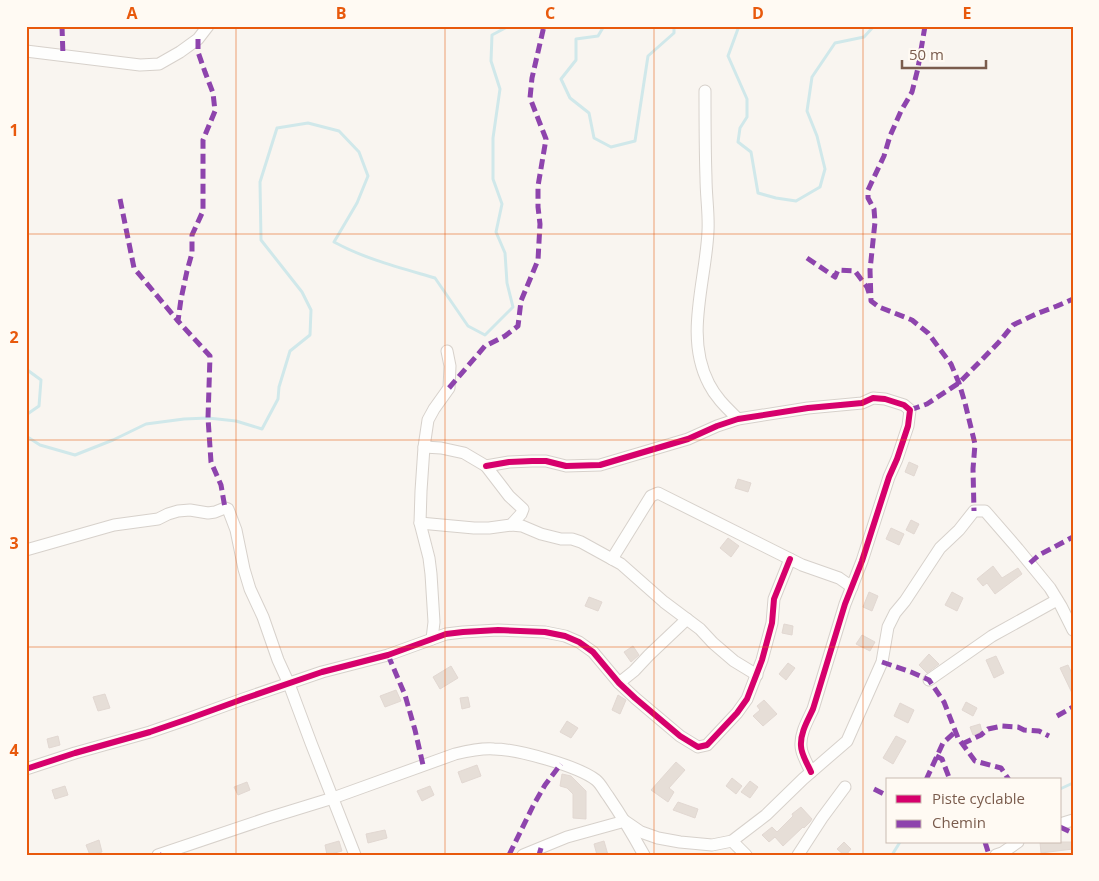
<svg xmlns="http://www.w3.org/2000/svg" width="1099" height="881" font-family="'Open Sans',sans-serif">
	<style>
		.lines { fill: none; stroke-linecap: round; stroke-linejoin: round }
		.stream { stroke: #d0e8ea; stroke-width: 3 }
		.building { fill: #e6ded7; stroke: #e2d8d2 }
		.minor-casing { stroke: #d7d1cb; stroke-width: 13 }
		.minor { stroke: #fefefd; stroke-width: 11 }
		.quiet { stroke: #8e44ad; stroke-width: 5; stroke-dasharray: 10 5; stroke-linecap: butt }
		.cycleway-casing { stroke: #fffaf3; stroke-width: 9 }
		.cycleway { stroke: #d6006c; stroke-width: 6 }
		.grid { fill: none; stroke: #e8590c; stroke-width: 1; stroke-opacity: 0.55 }
		.neatline { fill: none; stroke: #e8590c; stroke-width: 2 }
		.grid-label { font-size: 16px; text-anchor: middle; font-weight: bold; fill: #e8590c }
	</style>
	<rect width="100%" height="100%" fill="#f9f5f0"/>
	<g class="lines">
		<!-- stream -->
		<g class="stream">
			<path d="M604,26l-6,10 -22,3v21l-15,19 9,19 19,15 5,25 17,9 24,-6 13,-85 26,-23v-7"/>
			<path d="M739,26l-11,30 19,43v18l-7,11 -2,14 13,10 7,41 18,5 20,3 24,-14 5,-18 -8,-33 -10,-25 5,-34 23,-34 29,-6 10,-11"/>
			<path d="M26,369l15,11 -2,26 -13,9"/>
			<path d="M26,436l14,9 35,10 38,-15 33,-16 38,-5 24,-1 28,3 26,8 16,-30 1,-12 11,-36 20,-16 1,-25 -9,-18 -41,-52 -1,-58 17,-54 31,-5 31,8 20,21 9,24 -11,27 -23,39c31,17 67,26 101,36l33,48 17,9 28,-28 -6,-24 -2,-30 -9,-21 6,-28 -9,-25v-41l7,-49 -9,-28 1,-26 17,-9"/>
			<path d="M1060,789l13,-6"/>
			<path d="M892,855l8,-13"/>
		</g>
	</g>
	<!-- building -->
	<g class="building">
		<path d="M909,462l9,4 -4,10 -9,-4z"/>
		<path d="M738,479l13,4 -3,9 -13,-4z"/>
		<path d="M911,520l8,4 -5,10 -8,-4z"/>
		<path d="M891,528l13,6 -5,11 -13,-6z"/>
		<path d="M728,538l11,8 -8,11 -11,-9z"/>
		<path d="M993,566l9,12 16,-10 4,6 -27,20 -8,-11 -4,3 -6,-7z"/>
		<path d="M869,592l9,4 -6,15 -9,-4z"/>
		<path d="M952,592l11,6 -6,13 -12,-6z"/>
		<path d="M589,597l13,5 -4,9 -13,-5z"/>
		<path d="M784,624l9,2 -1,9 -10,-2z"/>
		<path d="M862,635l13,7 -5,9 -14,-7z"/>
		<path d="M633,646l6,9 -8,7 -7,-10z"/>
		<path d="M929,654l10,10 -12,9 -8,-8z"/>
		<path d="M996,656l8,17 -10,5 -8,-18z"/>
		<path d="M788,663l7,5 -9,12 -7,-6z"/>
		<path d="M1068,665l5,11v17h-1l-12,-25z"/>
		<path d="M451,666l7,12 -18,11 -7,-12z"/>
		<path d="M396,690l5,11 -16,6 -5,-11z"/>
		<path d="M105,694l5,14 -12,3 -5,-14z"/>
		<path d="M618,695l8,5 -6,14 -8,-4z"/>
		<path d="M468,697l2,10 -8,2 -2,-11z"/>
		<path d="M764,700l13,14 -14,12 -10,-10 7,-6 -3,-4z"/>
		<path d="M966,702l11,6 -4,8 -11,-6z"/>
		<path d="M900,703l14,7 -6,13 -14,-7z"/>
		<path d="M567,721l11,7 -7,10 -11,-6z"/>
		<path d="M980,724l2,8 -9,3 -3,-8z"/>
		<path d="M58,736l2,9 -11,3 -2,-9z"/>
		<path d="M896,736l10,5 -13,23 -10,-6z"/>
		<path d="M676,762l9,8 -16,18 5,4 -6,10 -17,-12z"/>
		<path d="M477,765l4,11 -19,7 -4,-11z"/>
		<path d="M562,774l9,2 15,15v28l-13,-1v-24l-6,-6 -7,-2z"/>
		<path d="M732,778l10,8 -6,8 -10,-8z"/>
		<path d="M750,781l8,6 -8,11 -9,-6z"/>
		<path d="M247,782l3,8 -12,5 -4,-8z"/>
		<path d="M65,786l3,9 -13,4 -3,-9z"/>
		<path d="M430,786l4,9 -12,6 -5,-10z"/>
		<path d="M678,802l20,7 -3,9 -22,-8z"/>
		<path d="M801,807l11,12 -2,3 -6,6 -1,-1 -20,19 -8,-9 -6,5 -7,-7 10,-8 5,5 16,-16 -1,-2z"/>
		<path d="M385,830l2,8 -19,5 -2,-9z"/>
		<path d="M99,840l3,12 -12,3 -4,-10z"/>
		<path d="M339,841l3,10 -15,4 -2,-10z"/>
		<path d="M604,841l4,14h-11l-3,-11z"/>
		<path d="M844,842l7,7 -5,6h-2l-7,-6z"/>
		<path d="M1040,842h33v7l-32,4z"/>
	</g>
	<g class="lines">
		<defs>
			<g id="minor">
				<path d="M26,51l114,14 19,-1 21,-12 18,-13 10,-13"/>
				<path d="M705,91c0,29 0,58 1,87 0,18 3,36 2,53 -2,50 -24,106 1,153 7,14 18,24 29,35"/>
				<path d="M424,447l17,1 23,5 22,13 23,30 14,13 -2,5 -10,11"/>
				<path d="M486,466l23,-4 23,-1h14l20,5 34,-1 88,-26 29,-13 21,-7 70,-11 54,-5 11,-5 12,1 19,6 6,5 -2,16 -11,33 -8,18 -27,84 -17,43 -32,105c-5,11 -13,24 -12,37 0,8 7,19 10,26"/>
				<path d="M420,523l54,5h15l22,-3 11,1 19,8 20,5h11l9,3 40,22 43,38 36,27 13,14 21,18 23,14"/>
				<path d="M26,550l88,-25 44,-6 10,-5 10,-3 12,-1 18,3 7,-1 10,-4 3,1 8,21 8,39 6,20 13,28 15,43 11,24 22,59 44,112"/>
				<path d="M612,559l39,-63 7,-3 144,72 37,13 13,9"/>
				<path d="M432,639l2,-17 -3,-48 -2,-16 -9,-35 1,-32 3,-44 4,-27 6,-11 15,-21 1,-22 -3,-15"/>
				<path d="M929,680l63,-44 65,-36"/>
				<path d="M619,683l15,-12 15,-16 38,-36"/>
				<path d="M26,769l49,-16 75,-21 38,-13 55,-20 79,-27 66,-17 58,-21 17,-2 35,-2 47,2 20,4 14,6 14,10 26,31 16,15 45,38 18,11 9,-2 30,-32 10,-14 15,-39 10,-37 2,-24 16,-40"/>
				<path d="M1060,824l13,-4"/>
				<path d="M732,841l14,14"/>
				<path d="M158,855l110,-37 65,-20 122,-44c13,-3 26,-6 39,-5 23,0 84,17 102,31 5,4 8,11 12,16 13,19 25,39 36,59"/>
				<path d="M523,855l44,-18 58,-16 16,11 17,6 22,4 32,3 20,-4 34,-26 37,-36 44,-38 35,-79 6,-35 7,-14 10,-12 35,-53 19,-18 15,-19h11l33,38 32,39 11,18 12,24"/>
				<path d="M798,855l24,-37 23,-31"/>
				<path d="M996,855l6,-2 16,-11"/>
			</g>
		</defs>
		<!-- minor casing -->
		<use href="#minor" class="minor-casing"/>
		<!-- minor -->
		<use href="#minor" class="minor"/>
		<!-- quiet -->
		<g class="quiet">
			<path d="M62,26l1,30"/>
			<path d="M925,26l-7,42 -6,24 -11,19 -11,25 -6,20 -16,34v8l6,11 1,13 -5,48 1,31 8,6 33,13 16,13 23,31 8,19 6,20 10,41 -2,25 1,42"/>
			<path d="M198,39v13l7,20 8,21 2,18 -12,29v71l-11,24v18l-5,18 -6,28 -3,22 32,35 -2,62 3,44 10,23 4,23"/>
			<path d="M120,199l14,69 44,53"/>
			<path d="M807,258l28,19 3,-7 17,1 12,16 2,6"/>
			<path d="M449,388l36,-42 20,-10 13,-10 3,-25 17,-41 2,-36 -2,-17v-21l8,-47 -16,-41 2,-20 12,-52"/>
			<path d="M910,410l17,-6 32,-21 40,-41 14,-17 23,-11 21,-8 16,-7"/>
			<path d="M1030,563l9,-8 34,-18"/>
			<path d="M388,655l17,40 10,35 8,35"/>
			<path d="M882,662l29,10 18,8 15,22 14,36 17,23 26,7 8,12"/>
			<path d="M1057,716l16,-9"/>
			<path d="M962,744l19,-9 7,-6 14,-3 16,1 6,3 15,1 10,5"/>
			<path d="M936,756l6,3 8,21"/>
			<path d="M926,780l17,-37 12,-11"/>
			<path d="M874,789l14,7"/>
			<path d="M1060,827l13,6"/>
			<path d="M985,842l4,13"/>
			<path d="M159,854l1,1"/>
			<path d="M509,855l24,-49 12,-21 16,-21"/>
			<path d="M539,855l2,-7"/>
		</g>
		<defs>
			<g id="cycleway">
				<path d="M486,466l23,-4 23,-1h14l20,5 34,-1 88,-26 29,-13 21,-7 70,-11 54,-5 11,-5 12,1 19,6 6,5 -2,16 -11,33 -8,18 -27,84 -17,43 -32,105c-5,11 -13,24 -12,37 0,8 7,19 10,26"/>
				<path d="M26,769l49,-16 75,-21 38,-13 55,-20 79,-27 66,-17 58,-21 17,-2 35,-2 47,2 20,4 14,6 14,10 26,31 16,15 45,38 18,11 9,-2 30,-32 10,-14 15,-39 10,-37 2,-24 16,-40"/>
			</g>
		</defs>
		<!-- cycleway casing -->
		<use href="#cycleway" class="cycleway-casing"/>
		<!-- cycleway -->
		<use href="#cycleway" class="cycleway"/>
	</g>
	<!-- grid -->
	<path class="grid" d="M236,26v829M445,26v829M654,26v829M863,26v829M26,234h1047M26,440h1047M26,647h1047"/>
	<!-- border -->
	<rect width="1099" height="881" fill="none" stroke="#fffaf3" stroke-width="55"/>
	<!-- legend -->
	<rect x="886" y="778" width="175" height="65" fill="#fffaf3" stroke="#cabbb1"/>
	<rect x="896" y="795" width="25" height="8" fill="#d6006c" stroke="#cabbb1"/>
	<text x="932" y="804" font-size="15" fill="#7a5c4d">Piste cyclable</text>
	<rect x="896" y="820" width="25" height="8" fill="#8e44ad" stroke="#cabbb1"/>
	<text x="932" y="828" font-size="15" fill="#7a5c4d">Chemin</text>
	<!-- scale -->
	<path d="M902 60v8h84v-8" fill="none" stroke="#7a5c4d" stroke-width="2.5"/>
	<text x="909" y="60" font-size="15" fill="#7a5c4d" stroke="#fffaf3" stroke-width="4" paint-order="stroke">50 m</text>
	<rect x="28" y="28" width="1044" height="826" class="neatline"/>
	<g class="grid-label">
		<text x="132" y="19">A</text>
		<text x="341" y="19">B</text>
		<text x="550" y="19">C</text>
		<text x="758" y="19">D</text>
		<text x="967" y="19">E</text>
		<text x="14" y="136">1</text>
		<text x="14" y="343">2</text>
		<text x="14" y="549">3</text>
		<text x="14" y="756">4</text>
	</g>
</svg>
